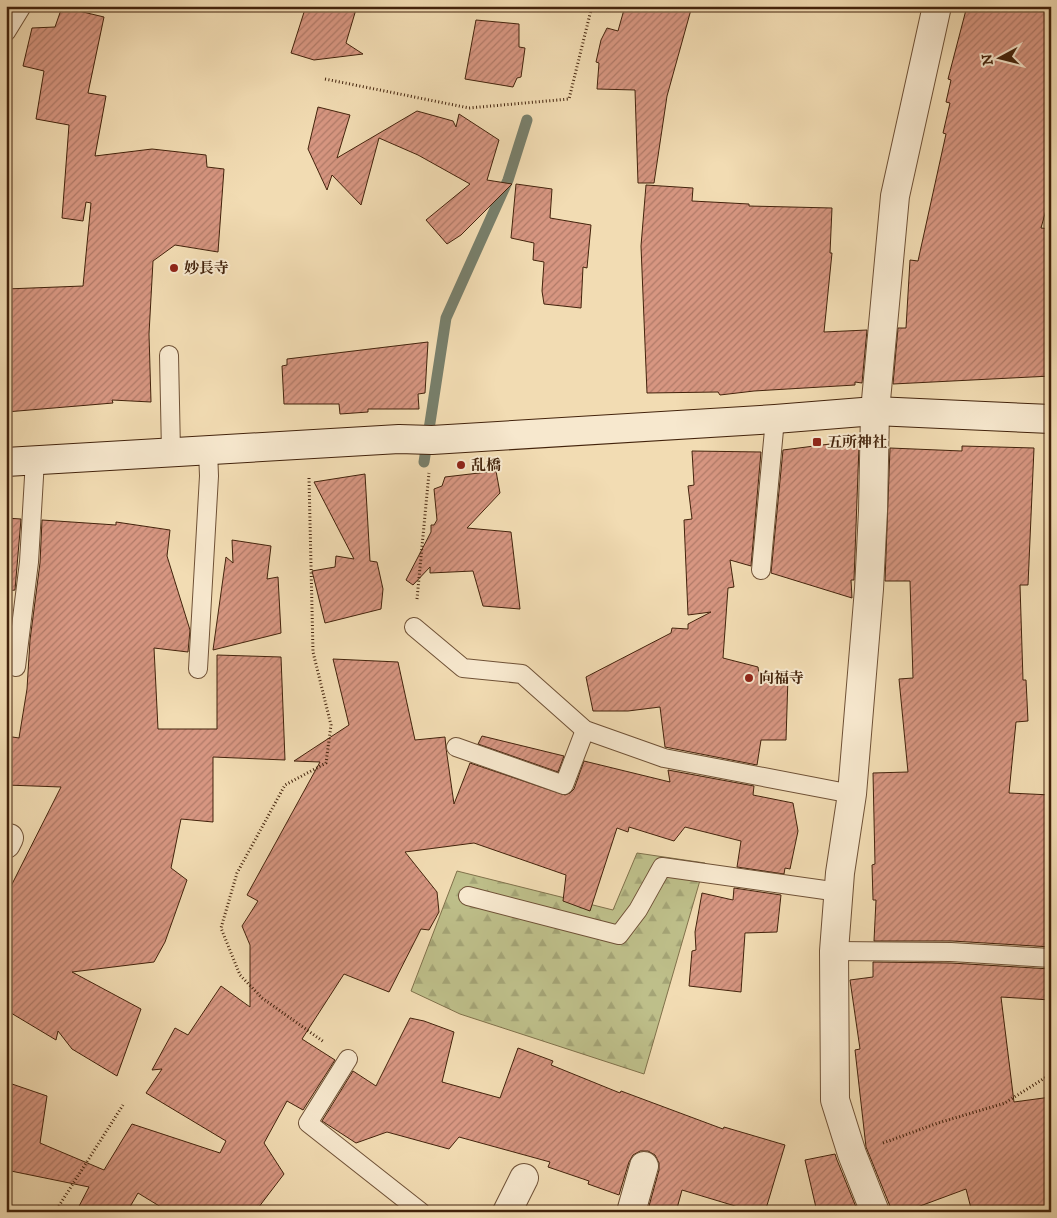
<svg xmlns="http://www.w3.org/2000/svg" width="1057" height="1218" font-family="'IM FELL DW Pica','Noto Serif JP',serif">
	<style>
		.forest { fill: url(#forest-firs); stroke: #80714b }
		.lines { fill: none; stroke-linecap: round; stroke-linejoin: round }
		.stream { stroke: #787f6b; stroke-width: 11 }
		.building { fill: url(#building-hatch); stroke: #43230c }
		.lane-casing { stroke: #6f5136; stroke-width: 20 }
		.street-casing { stroke: #6f5136; stroke-width: 30 }
		.secondary-casing { stroke: #43230c; stroke-width: 30 }
		.path { stroke: #43230c; stroke-width: 3; stroke-dasharray: 1 2.5; stroke-linecap: butt }
		.lane { stroke: #f7e8ce; stroke-width: 18 }
		.street { stroke: #f7e8ce; stroke-width: 28 }
		.secondary { stroke: #f7e8ce; stroke-width: 28 }
		.poi-dot { fill: #8f2418; stroke: #f7e8ce; stroke-width: 2 }
		.labels { text-anchor: middle; dominant-baseline: central; stroke-width: 4; stroke-linejoin: round; paint-order: stroke }
		.poi-label { font-size: 15px; font-weight: bold; fill: #43230c; stroke: #f7e8ce; text-anchor: start }
	</style>
	<defs>
		<pattern id="forest-firs" width="22" height="20" patternUnits="userSpaceOnUse" patternTransform="scale(1.25)"><rect width="22" height="20" fill="#bebf8a"/><path d="M5 1l3.5 6h-7zM16 11l3.5 6h-7z" fill="#a4a476"/></pattern>
		<pattern id="building-hatch" width="6" height="6" patternUnits="userSpaceOnUse" patternTransform="scale(1.25)"><rect width="6" height="6" fill="#d79681"/><path d="M-1 1l2-2M0 6l6-6M5 7l2-2" fill="none" stroke="#b07a68"/></pattern>
	</defs>
	<rect width="100%" height="100%" fill="#f2dcb3"/>
	<filter id="stains"><feTurbulence type="fractalNoise" baseFrequency=".004" numOctaves="4"/><feColorMatrix values="0 0 0 0 .2 0 0 0 0 .09 0 0 0 0 .02 0 0 0 .5 -.17"/></filter>
	<radialGradient id="worn" r=".72"><stop offset=".6" stop-color="#630" stop-opacity="0"/><stop offset="1" stop-color="#630" stop-opacity=".3"/></radialGradient>
	<!-- forest -->
	<path class="forest" d="M637,853l68,10 -61,211 -184,-60 -49,-23 46,-120 156,39z"/>
	<g class="lines">
		<!-- stream -->
		<path class="stream" d="M424,462l22,-144 62,-138 19,-60"/>
	</g>
	<!-- building -->
	<g class="building">
		<path d="M306,6h51l-11,37 17,11 -49,6 -23,-7z"/>
		<path d="M625,6h67l-25,90 -13,87h-16l-3,-93 -38,-1 2,-26 -3,-1 5,-22 6,-12 11,3z"/>
		<path d="M967,6h84v186l-10,36 10,1v147l-158,8 5,-56h8l4,-68 8,1 28,-127 -3,-1 7,-30 -4,-1 5,-22 -3,-1z"/>
		<path d="M62,7l42,10 -16,76 18,3 -11,60 57,-7 54,6 1,12 17,2 -6,83 -43,-7 -22,16 -4,73 2,68 -39,-2 1,3 -107,9v-123l77,-3 8,-83 -5,-1 -3,19 -21,-3 7,-93 -33,-6 8,-48 -21,-5 9,-38 23,-1z"/>
		<path d="M476,20l43,4v23l6,1 -4,29 -4,1 -4,9 -48,-8z"/>
		<path d="M318,107l32,8 -13,43 80,-47 36,10 3,6 3,-13 40,26 -12,40 25,4 -51,51 -14,9 -21,-24 44,-36 -52,-29 -39,-17 -18,67 -29,-30 -5,15 -19,-41z"/>
		<path d="M516,184l36,5 -2,29 41,7 -4,43 -4,-1 -2,41 -37,-4 -2,-13 2,-29 -11,-2 1,-17 -23,-5z"/>
		<path d="M646,185l47,3 -1,13 57,3v2l83,2 -2,45h2l-8,79 43,-2 -5,53 -7,-1v3l-101,6 -34,4 -2,-3 -71,1 -6,-147z"/>
		<path d="M428,342l-3,51 -7,1 1,15h-51v3l-28,2 -1,-10h-55l-2,-38 5,-1v-6z"/>
		<path d="M830,444l29,2 -5,134h-3l1,18 -81,-25 12,-123z"/>
		<path d="M962,446l72,2 -6,137h-8l3,95h3l2,41 -12,1 -7,71 42,2v152l-99,-6h-78l2,-41h-3l-1,-35 3,-1 -2,-91 35,-1 -9,-93 14,-1 -3,-97h-25l5,-133 72,3z"/>
		<path d="M692,451l69,1 -10,114 -21,-6 4,27 -6,1 -5,70 35,9 1,8 29,2 -2,63h-25l-4,25 -92,-18 -5,-40 -32,4h-35l-7,-34 85,-44 1,-5 16,1v-5l23,-12 -23,3 -4,-95 8,-1 -4,-33 6,-1z"/>
		<path d="M496,471l4,22 -33,35 44,4 9,77 -37,-3 -10,-35 -43,2v-6l-17,18 -7,-5 25,-48v-7h3l3,-5 -3,-31 8,-3 3,-9z"/>
		<path d="M365,474l5,87 7,1 6,27 -2,20 -56,14 -13,-52 23,-4 1,-11 18,3 -40,-77z"/>
		<path d="M6,518l15,1 -6,71 -9,1z"/>
		<path d="M42,520l74,5v-3l54,8 -3,26 23,74 -2,22 -34,-4 4,81h59v-74l64,2 4,103 -72,-3v65l-32,-3 -10,49 16,12 -22,62 -11,20 -82,10 69,37 -24,67 -45,-27 -14,-18 -2,9 -50,-30v-114l55,-109 -55,-2v-49l13,2 8,-49 3,-49 10,-77z"/>
		<path d="M232,540l39,6 -4,33 11,-2 3,56 -68,17 13,-93 7,6z"/>
		<path d="M333,659l65,3 17,78 30,-3 1,11 8,56 16,-41 95,32 5,-2 4,-4 10,-28 86,21 -2,-12 86,16 -1,9 40,8 5,28 -8,38 -5,-1 -1,6 -47,-7 4,-26 -56,-14 -11,14 -45,-14 -1,5 -11,-4 -27,83 -27,-10 3,-26 -92,-32 -69,9 32,40 2,20 -10,18 -8,-1 -32,63 -45,-18 -42,65 33,21 -32,50 -16,-9 -23,42 20,31 -29,38h-86l-31,-19 -11,19h-51l13,-25 -83,-17v-62l6,-24 35,12 -7,47 64,27 28,-46 88,29 6,-12 -80,-48 16,-24 -10,1 23,-42 13,7 33,-49 29,21v-62l-8,-19 16,-25 -11,-6 73,-133 -26,-1 55,-36z"/>
		<path d="M482,736l82,20 -6,16 -80,-28z"/>
		<path d="M734,888l47,7 -4,37 -32,1 -4,59 -52,-6 3,-35 4,-1 -1,-18 7,-39 31,7z"/>
		<path d="M873,962l78,1 100,6v31l-50,-3 13,105 37,-5v115h-79l-6,-23 -62,23h-14v-6l-24,-59 -11,-97 5,-1 -10,-69 23,-3z"/>
		<path d="M410,1018l14,3 30,11 -12,50 58,16 18,-50 35,13 -2,4 69,28 1,-2 102,38 1,-2 61,18 -20,67h-10l-73,-22 -6,22h-9l-18,-6 10,-36v-7l-4,-8 -7,-4h-8l-7,4 -4,7 -10,33 -31,-11 1,-3 -41,-14 2,-5 -91,-25 -10,12 -62,-17 -31,11 -34,-22 31,-50 23,15z"/>
		<path d="M835,1154l2,6 21,52h-41l-12,-52z"/>
	</g>
	<g class="lines">
		<defs>
			<g id="lane">
				<path d="M6,32l16,-26"/>
				<path d="M169,355l2,97"/>
				<path d="M761,570l14,-151"/>
				<path d="M414,627l49,41 59,6 63,56 79,28 188,36"/>
				<path d="M16,667l13,-105 6,-102"/>
				<path d="M198,669l11,-193 -1,-26"/>
				<path d="M456,747l108,38 21,-55"/>
				<path d="M468,896l151,39 19,-25 24,-43 177,25"/>
				<path d="M834,951l117,1 100,6"/>
				<path d="M348,1059l-40,64 113,89"/>
			</g>
			<g id="street">
				<path d="M6,844l3,-6"/>
				<path d="M507,1212l17,-34"/>
				<path d="M631,1212l13,-46"/>
				<path d="M875,1212l-23,-58 -17,-54 -1,-149 6,-78 12,-79 17,-205 4,-78 2,-100 20,-215 42,-190"/>
			</g>
			<path id="secondary" d="M6,462l393,-23 33,1 343,-21 100,-8 176,8"/>
		</defs>
		<!-- lane casing -->
		<use href="#lane" class="lane-casing"/>
		<!-- street casing -->
		<use href="#street" class="street-casing"/>
		<!-- secondary casing -->
		<use href="#secondary" class="secondary-casing"/>
		<!-- path -->
		<g class="path">
			<path d="M325,79l144,29 100,-9 23,-93"/>
			<path d="M309,478l4,174 18,73 -5,38 -41,22 -48,88 -16,55 19,47 22,23 62,44"/>
			<path d="M417,599l12,-126"/>
			<path d="M883,1143l55,-20 67,-20 46,-29"/>
			<path d="M55,1212l68,-107"/>
		</g>
		<!-- lane -->
		<use href="#lane" class="lane"/>
		<!-- street -->
		<use href="#street" class="street"/>
		<!-- secondary -->
		<use href="#secondary" class="secondary"/>
	</g>
	<!-- markers -->
	<g class="poi-dot">
		<circle cx="174" cy="268" r="5"/>
		<rect x="812" y="437" width="10" height="10" rx="2.5"/>
		<circle cx="461" cy="465" r="5"/>
		<circle cx="749" cy="678" r="5"/>
	</g>
	<g class="labels">
		<!-- poi labels -->
		<g class="poi-label">
			<text x="184" y="268">妙長寺</text>
			<text x="827" y="442">五所神社</text>
			<text x="471" y="465">乱橋</text>
			<text x="759" y="678">向福寺</text>
		</g>
	</g>
	<!-- margin -->
	<rect width="1057" height="1218" fill="none" stroke="#f2dcb3" stroke-width="25"/>
	<rect x="8" y="8" width="1042" height="1203" fill="none" stroke="#43230c" stroke-width="2.5"/>
	<rect x="12" y="12" width="1032" height="1193" fill="none" stroke="#43230c"/>
	<!-- north arrow -->
	<g transform="translate(1000 58) rotate(263)" stroke="#f7e8ce" stroke-width="4" paint-order="stroke">
	<path d="M0-4L9 19L0 12L-9 19Z" fill="#43230c"/>
	<text y="-8" font-size="14" font-weight="bold" text-anchor="middle" fill="#43230c">N</text>
	</g>
	<rect width="100%" height="100%" filter="url(#stains)"/>
	<rect width="100%" height="100%" fill="url(#worn)"/>
</svg>
